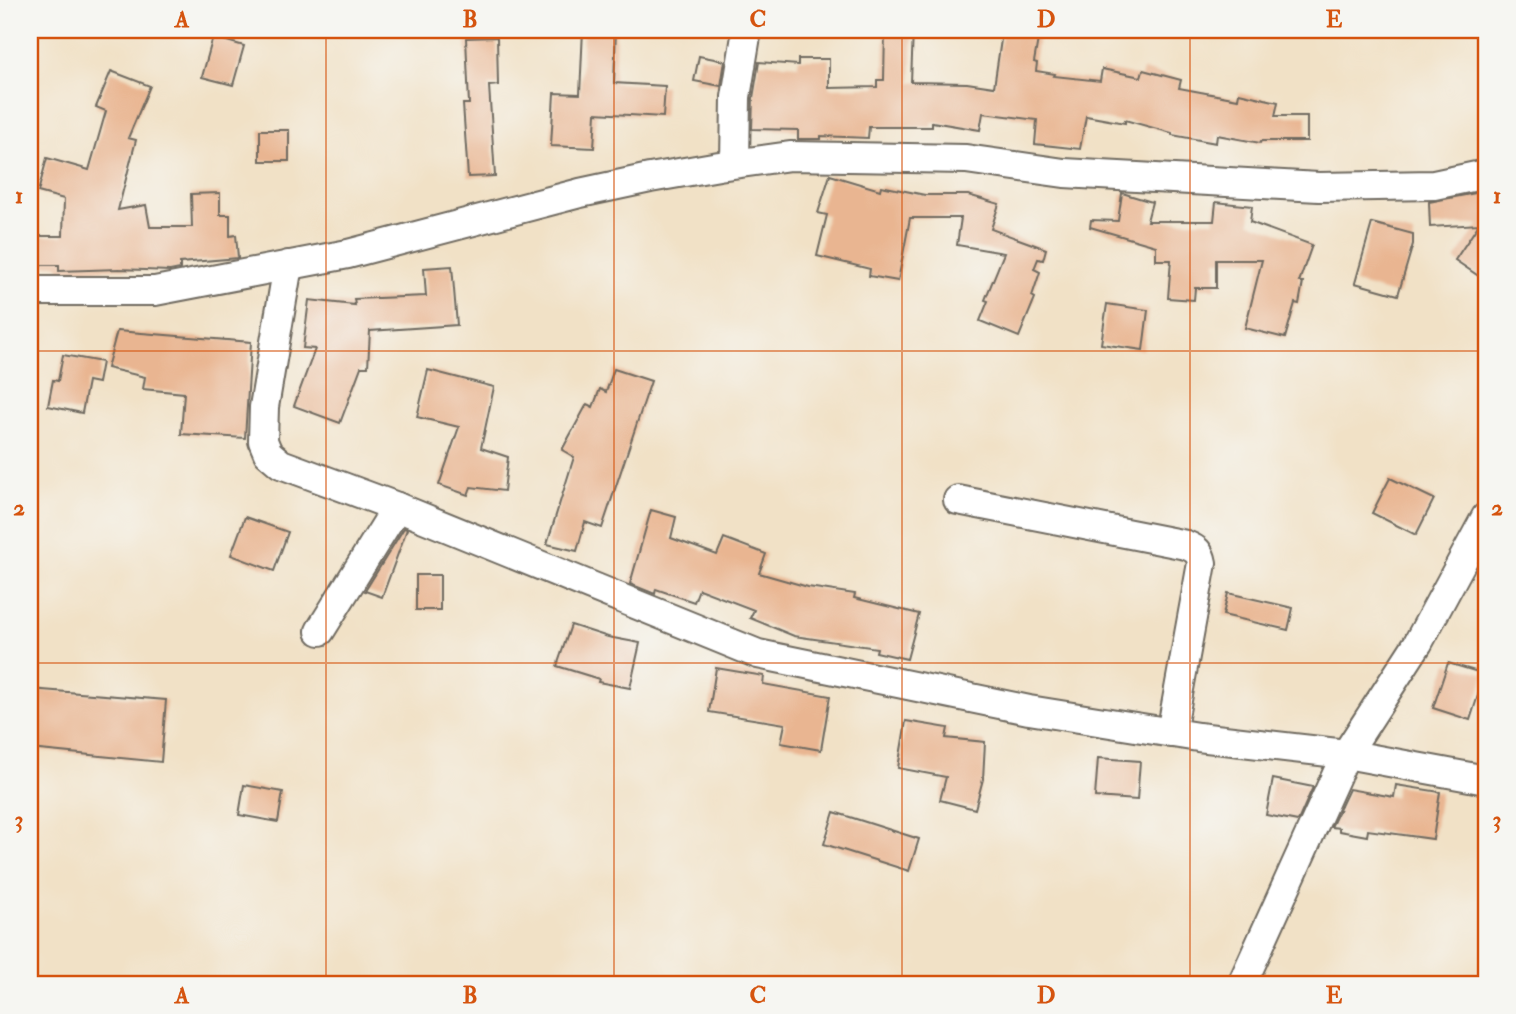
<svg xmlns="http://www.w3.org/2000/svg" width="1516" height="1014" font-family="'IM FELL Double Pica',serif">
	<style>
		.building { fill: #e9b591 }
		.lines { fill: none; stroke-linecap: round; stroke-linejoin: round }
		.minor-casing { stroke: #706b61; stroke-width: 32 }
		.minor { stroke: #fff; stroke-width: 28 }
		.grid { fill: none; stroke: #d5540f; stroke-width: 2; stroke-opacity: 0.55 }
		.neatline { fill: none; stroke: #d5540f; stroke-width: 2.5 }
		.grid-label { font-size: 23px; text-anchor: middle; font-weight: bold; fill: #d5540f }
	</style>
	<rect width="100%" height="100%" fill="#f6f6f2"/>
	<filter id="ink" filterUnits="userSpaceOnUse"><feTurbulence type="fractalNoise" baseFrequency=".0143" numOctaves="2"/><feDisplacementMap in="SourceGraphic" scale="14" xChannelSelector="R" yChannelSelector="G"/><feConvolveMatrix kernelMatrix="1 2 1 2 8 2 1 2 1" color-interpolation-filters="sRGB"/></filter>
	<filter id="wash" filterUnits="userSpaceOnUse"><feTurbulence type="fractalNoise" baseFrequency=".00686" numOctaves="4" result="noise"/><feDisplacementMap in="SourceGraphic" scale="28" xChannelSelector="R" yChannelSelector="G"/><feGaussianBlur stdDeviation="1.57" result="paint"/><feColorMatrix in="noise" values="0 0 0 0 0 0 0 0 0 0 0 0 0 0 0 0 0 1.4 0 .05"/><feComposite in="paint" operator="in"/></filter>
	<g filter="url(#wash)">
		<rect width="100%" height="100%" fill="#f1e1c6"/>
		<g id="blocks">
			<!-- building -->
			<g class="building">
				<path d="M583,30h33l-2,53 51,3 -2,31 -67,-4 -2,35 -43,-2 3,-53 26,1z"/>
				<path d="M885,30h28l-2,52 56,1 27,4 8,-54 36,6 -4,23 3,1 -1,8 19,3 -1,2 46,5 2,-12 39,8 2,-7 38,10 -2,8 59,11 1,-6 39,9 -3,14h32v25h-46l-1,2 -43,-8 -1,8 -44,-8v-2l-47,-13v3l-39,-7 -6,33 -45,-5 2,-24 -54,-7 -3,17 -48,-8v5h-63l-1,11 -47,-2v3h-23v-9l-46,-1 1,-31 6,-36 39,3v-6h31v29l48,-1v-7h7z"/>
				<path d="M213,37l31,9 -11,39 -31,-8z"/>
				<path d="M497,37l1,48 -9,1 6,90 -27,1 -5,-73h6l-3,-66z"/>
				<path d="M699,56l26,5 -4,25 -27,-5z"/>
				<path d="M111,71l39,15 -22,52 8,2 -18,70 28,-5 4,22h42l-1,-33 29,-1v22h10v21l6,-1 2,23 -58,5v6l-10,2 -51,-2 -60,2v-6h-28v-29h32l1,-37 -26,-7 9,-34 42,12 17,-59 -10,-4z"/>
				<rect x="260" y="130" width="29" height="31"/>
				<path d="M830,175l50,15 1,-4 44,9h43l31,9 -8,25 55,20 -3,11 -5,-1 -4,10 6,3 -8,24 3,2 -16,39 -39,-16 8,-20 -3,-1 19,-47 -47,-8 4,-27h-51l-12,63 -29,-5 1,-7 -53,-13 10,-41 -9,-2z"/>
				<path d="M1486,191v90l-31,-21 24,-36 -49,3 -1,-25z"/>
				<path d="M1122,193l30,9 -5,19h67l2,-19 36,4 -2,16 62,23 -13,37h4l-4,22 -4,-1 -10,35 -40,-10 17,-68h-46v28h-21l-1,12 -26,-2 3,-38h-15v-14l-66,-19 1,-7 27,1z"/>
				<path d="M1372,223l41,11v10l-15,51 -43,-12z"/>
				<path d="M452,266l5,59 -87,6 -2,36h-7l-21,56 -46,-17 21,-57 -12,-1 6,-48 46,5 -1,-6 72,-3 -2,-28z"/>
				<path d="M1107,304l41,6 -5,40 -42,-6z"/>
				<path d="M117,331l134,11 -6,96 -64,-4 3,-41 -41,-4 2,-12 -38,-9z"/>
				<path d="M63,355l39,7 -4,21 -10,-2 -6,32 -34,-7 5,-26 5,1z"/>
				<path d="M614,369l37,12 -49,147 -17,-6 -8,29 -30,-7 27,-87 -12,-7 25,-46 6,3 7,-18 6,3z"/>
				<path d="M428,370l66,17 -13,61 27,9 -4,34 -33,-4 -3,8 -29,-10 20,-58 -42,-10z"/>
				<path d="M1390,478l44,21 -18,36 -44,-22z"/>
				<path d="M651,510l25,7 -5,21 46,17 7,-17 42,16 -7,19 49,14 47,7 -1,4 65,16 -12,45 -31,-7 1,-4 -83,-12 -44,-18 4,-8 -55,-21 -5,13 -38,-13 -1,5 -25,-10z"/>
				<path d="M245,517l43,15 -14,39 -43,-16z"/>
				<path d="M404,528l3,1 -25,68 -17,-6z"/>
				<rect x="416" y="575" width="24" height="35"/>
				<path d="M1228,593l65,15 -5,22 -65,-15z"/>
				<path d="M571,625l37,12 32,6 -10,45 -32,-6 1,-3 -42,-13z"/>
				<path d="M1448,663l37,11 -15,46 -37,-12z"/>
				<path d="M716,668l48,8 -1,8 67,12 -9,54 -40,-7 4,-19 -76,-12z"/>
				<path d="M30,689l136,11 -5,62 -131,-13z"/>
				<path d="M906,721l42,7 -2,10 39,4 -2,37 -8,30 -35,-9 6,-23 -48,-9z"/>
				<path d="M1098,758l42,3 -3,39 -42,-3z"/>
				<path d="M1273,779l40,8 -15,34 -32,-6z"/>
				<path d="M244,785l39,7 -5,30 -39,-7z"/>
				<path d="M1396,785l44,7 -7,47 -65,-9 -1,6 -28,-5v-3l-8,-1 18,-38 45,8z"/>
				<path d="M834,812l85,27 -10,32 -85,-27z"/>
			</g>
		</g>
	</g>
	<g filter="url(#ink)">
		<use href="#blocks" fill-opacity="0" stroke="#706b61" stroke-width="2"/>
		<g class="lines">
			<defs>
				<g id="minor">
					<path d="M735,163l1,-66 11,-67"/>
					<path d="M288,265l-24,142 -1,34 5,12 13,11 116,43 361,147 271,56 169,27 148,17 140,26"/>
					<path d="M30,291h125l193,-37 232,-61 70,-15 69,-12 71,-10 176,3 98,14 255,14 115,-2 52,-11"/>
					<path d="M958,500l228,45c10,4 14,7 16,18l-31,170"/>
					<path d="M320,631l77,-124"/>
					<path d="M1242,984l104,-230 72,-111 68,-126"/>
				</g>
			</defs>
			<!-- minor casing -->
			<use href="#minor" class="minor-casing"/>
			<!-- minor -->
			<use href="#minor" class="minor"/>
		</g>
	</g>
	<!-- grid -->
	<path class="grid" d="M326,30v954M614,30v954M902,30v954M1190,30v954M30,351h1456M30,663h1456"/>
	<!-- margin -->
	<rect width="1516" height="1014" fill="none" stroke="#f6f6f2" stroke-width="77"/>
	<rect x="38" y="38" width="1440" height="938" class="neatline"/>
	<g class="grid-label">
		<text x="182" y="27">A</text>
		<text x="470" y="27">B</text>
		<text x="758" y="27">C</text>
		<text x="1046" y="27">D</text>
		<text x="1334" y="27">E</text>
		<text x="19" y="203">1</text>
		<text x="1497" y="203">1</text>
		<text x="19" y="515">2</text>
		<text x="1497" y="515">2</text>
		<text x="19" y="827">3</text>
		<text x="1497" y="827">3</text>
		<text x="182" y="1003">A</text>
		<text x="470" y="1003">B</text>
		<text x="758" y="1003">C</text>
		<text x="1046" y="1003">D</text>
		<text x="1334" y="1003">E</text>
	</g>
</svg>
